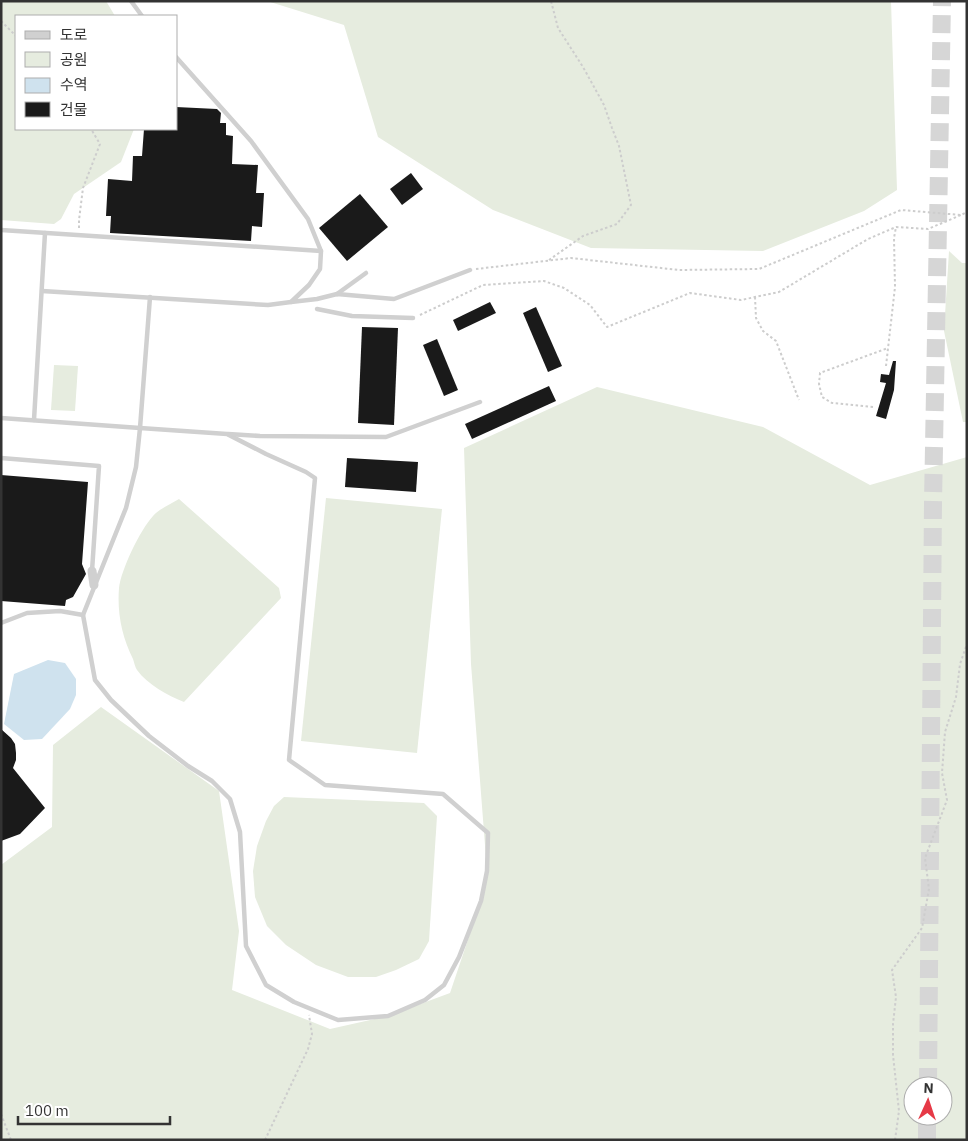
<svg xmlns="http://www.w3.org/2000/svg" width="968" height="1141" font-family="'IBM Plex Sans','Noto Sans KR',sans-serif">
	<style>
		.green { fill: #e6ecdf; fill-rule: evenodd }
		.water { fill: #cfe2ee }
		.building { fill: #1a1a1a }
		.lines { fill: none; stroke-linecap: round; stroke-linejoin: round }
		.highway-tunnel { stroke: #d6d6d6; stroke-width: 18; stroke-dasharray: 18 9; stroke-linecap: butt }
		.path { stroke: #cdcdcd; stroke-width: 2; stroke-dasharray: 2.5 2.5; stroke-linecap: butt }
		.lane { stroke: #d0d0d0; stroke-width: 4.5 }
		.street { stroke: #d0d0d0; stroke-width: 9 }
	</style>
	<rect width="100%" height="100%" fill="#fff"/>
	<!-- green -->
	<g class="green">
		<path d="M1,1h105l9,15h-99v113h118l-13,33 -47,32 -13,25 -7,5 -53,-4z"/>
		<path d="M267,1h624l6,189 -33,21 -101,40 -172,-3 -98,-38 -115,-73 -34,-112z"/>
		<path d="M949,251l13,12h5v159h-4l-19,-91z"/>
		<path d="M54,365l24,1 -3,45 -24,-1z"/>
		<path d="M597,387l166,40 107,58 97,-28v683h-966v-275l51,-38 1,-82 48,-38 118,84 20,140 -7,59 98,39 58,-13 62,-23 31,-92 6,-30 -16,-207 -7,-216zM913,1086h30v30h-30z"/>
		<path d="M326,498l116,11 -25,244 -116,-12z"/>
		<path d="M179,499l100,89 2,10 -97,104c-17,-7 -36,-17 -47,-32 -2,-3 -3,-8 -4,-11 -11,-22 -16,-46 -14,-71 2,-18 21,-58 34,-72 6,-7 18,-12 26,-17z"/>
		<path d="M284,797l140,6 13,13 -8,125 -10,18 -23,11 -20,7h-28l-32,-12 -30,-20 -19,-19 -12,-29 -2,-26 4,-25 9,-25 8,-15z"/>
	</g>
	<!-- water -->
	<path class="water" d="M48,660l17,3 11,16v16l-6,14 -28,30 -18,1 -20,-16 10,-50z"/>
	<!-- building -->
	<g class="building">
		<path d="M176,107l41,2 4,4 -1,10h6v12l7,1 -1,28 26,1 -2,28h8l-2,34 -10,-1 -1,15 -141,-8 1,-17h-5l2,-37 24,2 1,-25h9l2,-27h32z"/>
		<path d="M411,173l12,16 -21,16 -12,-16z"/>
		<path d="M360,194l28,33 -41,34 -28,-33z"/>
		<path d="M490,302l6,11 -38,18 -5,-11z"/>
		<path d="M536,307l26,59 -14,6 -25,-59z"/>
		<path d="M362,327l36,1 -4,97 -36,-2z"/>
		<path d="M437,339l21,51 -14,6 -21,-51z"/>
		<path d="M893,361h3l-2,29 -8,29 -10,-3 10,-33 -6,-1 1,-8 8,1z"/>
		<path d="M549,386l7,15 -84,38 -7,-15z"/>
		<path d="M347,458l71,4 -2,30 -71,-5z"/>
		<path d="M1,475l87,7 -6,82 4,10 -13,23 -7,3 -1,6 -64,-5z"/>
		<path d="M1,729l10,9 4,6 1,9v7l-3,8 32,40 -25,26 -19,7z"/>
	</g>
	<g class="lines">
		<!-- highway-tunnel -->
		<g class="highway-tunnel">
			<path d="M928,1086l5,-583 9,-502"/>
			<path d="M927,1140v-24"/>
		</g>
		<!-- path -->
		<g class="path">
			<path d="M1,21l15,15"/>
			<path d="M79,228v-8l4,-32 17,-44 -9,-15"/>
			<path d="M549,260l34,-24 34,-12 14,-19 -12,-59 -7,-18 -8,-23 -21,-38 -25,-39 -7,-27"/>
			<path d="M476,269l95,-11 108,12 80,-1 142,-59 60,5 6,-3"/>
			<path d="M755,297l1,21 7,13 13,10 23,59"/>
			<path d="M420,315l63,-30 61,-4 20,7 26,17 17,22 83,-34 51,7 38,-8 89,-53 28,-12 32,2 33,-14"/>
			<path d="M886,366l9,-79 -1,-49 2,-11"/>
			<path d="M873,407l-41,-4 -10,-6 -3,-13 1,-11 68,-25"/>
			<path d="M1,1114l10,26"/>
			<path d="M265,1140l43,-91 4,-15 -3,-19"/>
			<path d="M895,1140l4,-29 -6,-56v-31l3,-27 -4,-27 30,-42 7,-39 -4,-31 22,-58 -5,-27 3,-41 11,-35 4,-33 7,-20"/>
		</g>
		<!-- lane -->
		<g class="lane">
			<path d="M131,1l11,15"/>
			<path d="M176,57l75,84 57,78 13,32 -1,18 -11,16 -18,17 26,-3 20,-5 57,5 76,-29"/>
			<path d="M1,230l320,21"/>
			<path d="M42,291l226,14 23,-3"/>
			<path d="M337,294l29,-21"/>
			<path d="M317,309l35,7 61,2"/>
			<path d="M1,418l139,10 10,-131"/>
			<path d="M34,420l11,-187"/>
			<path d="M140,428l87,6 39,20 40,18 9,6 -26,282 36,25 118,9 45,39 -1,38 -6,30 -22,56 -15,28 -19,15 -37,16 -50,4 -44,-18 -28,-17 -20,-39 -6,-114 -10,-33 -18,-18 -24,-15 -39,-30 -38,-36 -16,-20 -12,-65 43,-107 10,-41z"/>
			<path d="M228,434l32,2 126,1 94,-35"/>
			<path d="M1,458l98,8 -7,105"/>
			<path d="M1,623l26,-10 33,-2 23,4"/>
		</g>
		<!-- street -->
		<path class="street" d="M92,571l2,14"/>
	</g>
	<!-- border -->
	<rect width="968" height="1141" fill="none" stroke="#333333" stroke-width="5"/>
	<!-- legend -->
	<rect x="15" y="15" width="162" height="115" fill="#ffffff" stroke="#adadad"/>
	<rect x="25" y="31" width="25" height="8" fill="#d0d0d0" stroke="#adadad"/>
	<text x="60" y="40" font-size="15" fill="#333333">도로</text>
	<rect x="25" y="52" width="25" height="15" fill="#e6ecdf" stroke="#adadad"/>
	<text x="60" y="65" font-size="15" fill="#333333">공원</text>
	<rect x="25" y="78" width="25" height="15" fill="#cfe2ee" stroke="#adadad"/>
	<text x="60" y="90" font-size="15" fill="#333333">수역</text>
	<rect x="25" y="102" width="25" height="15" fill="#1a1a1a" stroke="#adadad"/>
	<text x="60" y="115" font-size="15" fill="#333333">건물</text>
	<!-- north arrow -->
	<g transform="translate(928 1101) rotate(3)"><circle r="24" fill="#ffffff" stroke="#adadad"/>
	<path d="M0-4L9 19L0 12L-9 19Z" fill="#e63946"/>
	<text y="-8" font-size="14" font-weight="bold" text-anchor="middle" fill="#333333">N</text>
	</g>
	<!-- scale -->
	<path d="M18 1116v8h152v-8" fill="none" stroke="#333333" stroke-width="2.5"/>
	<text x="25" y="1116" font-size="15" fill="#333333" stroke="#ffffff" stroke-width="4" paint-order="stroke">100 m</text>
</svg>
